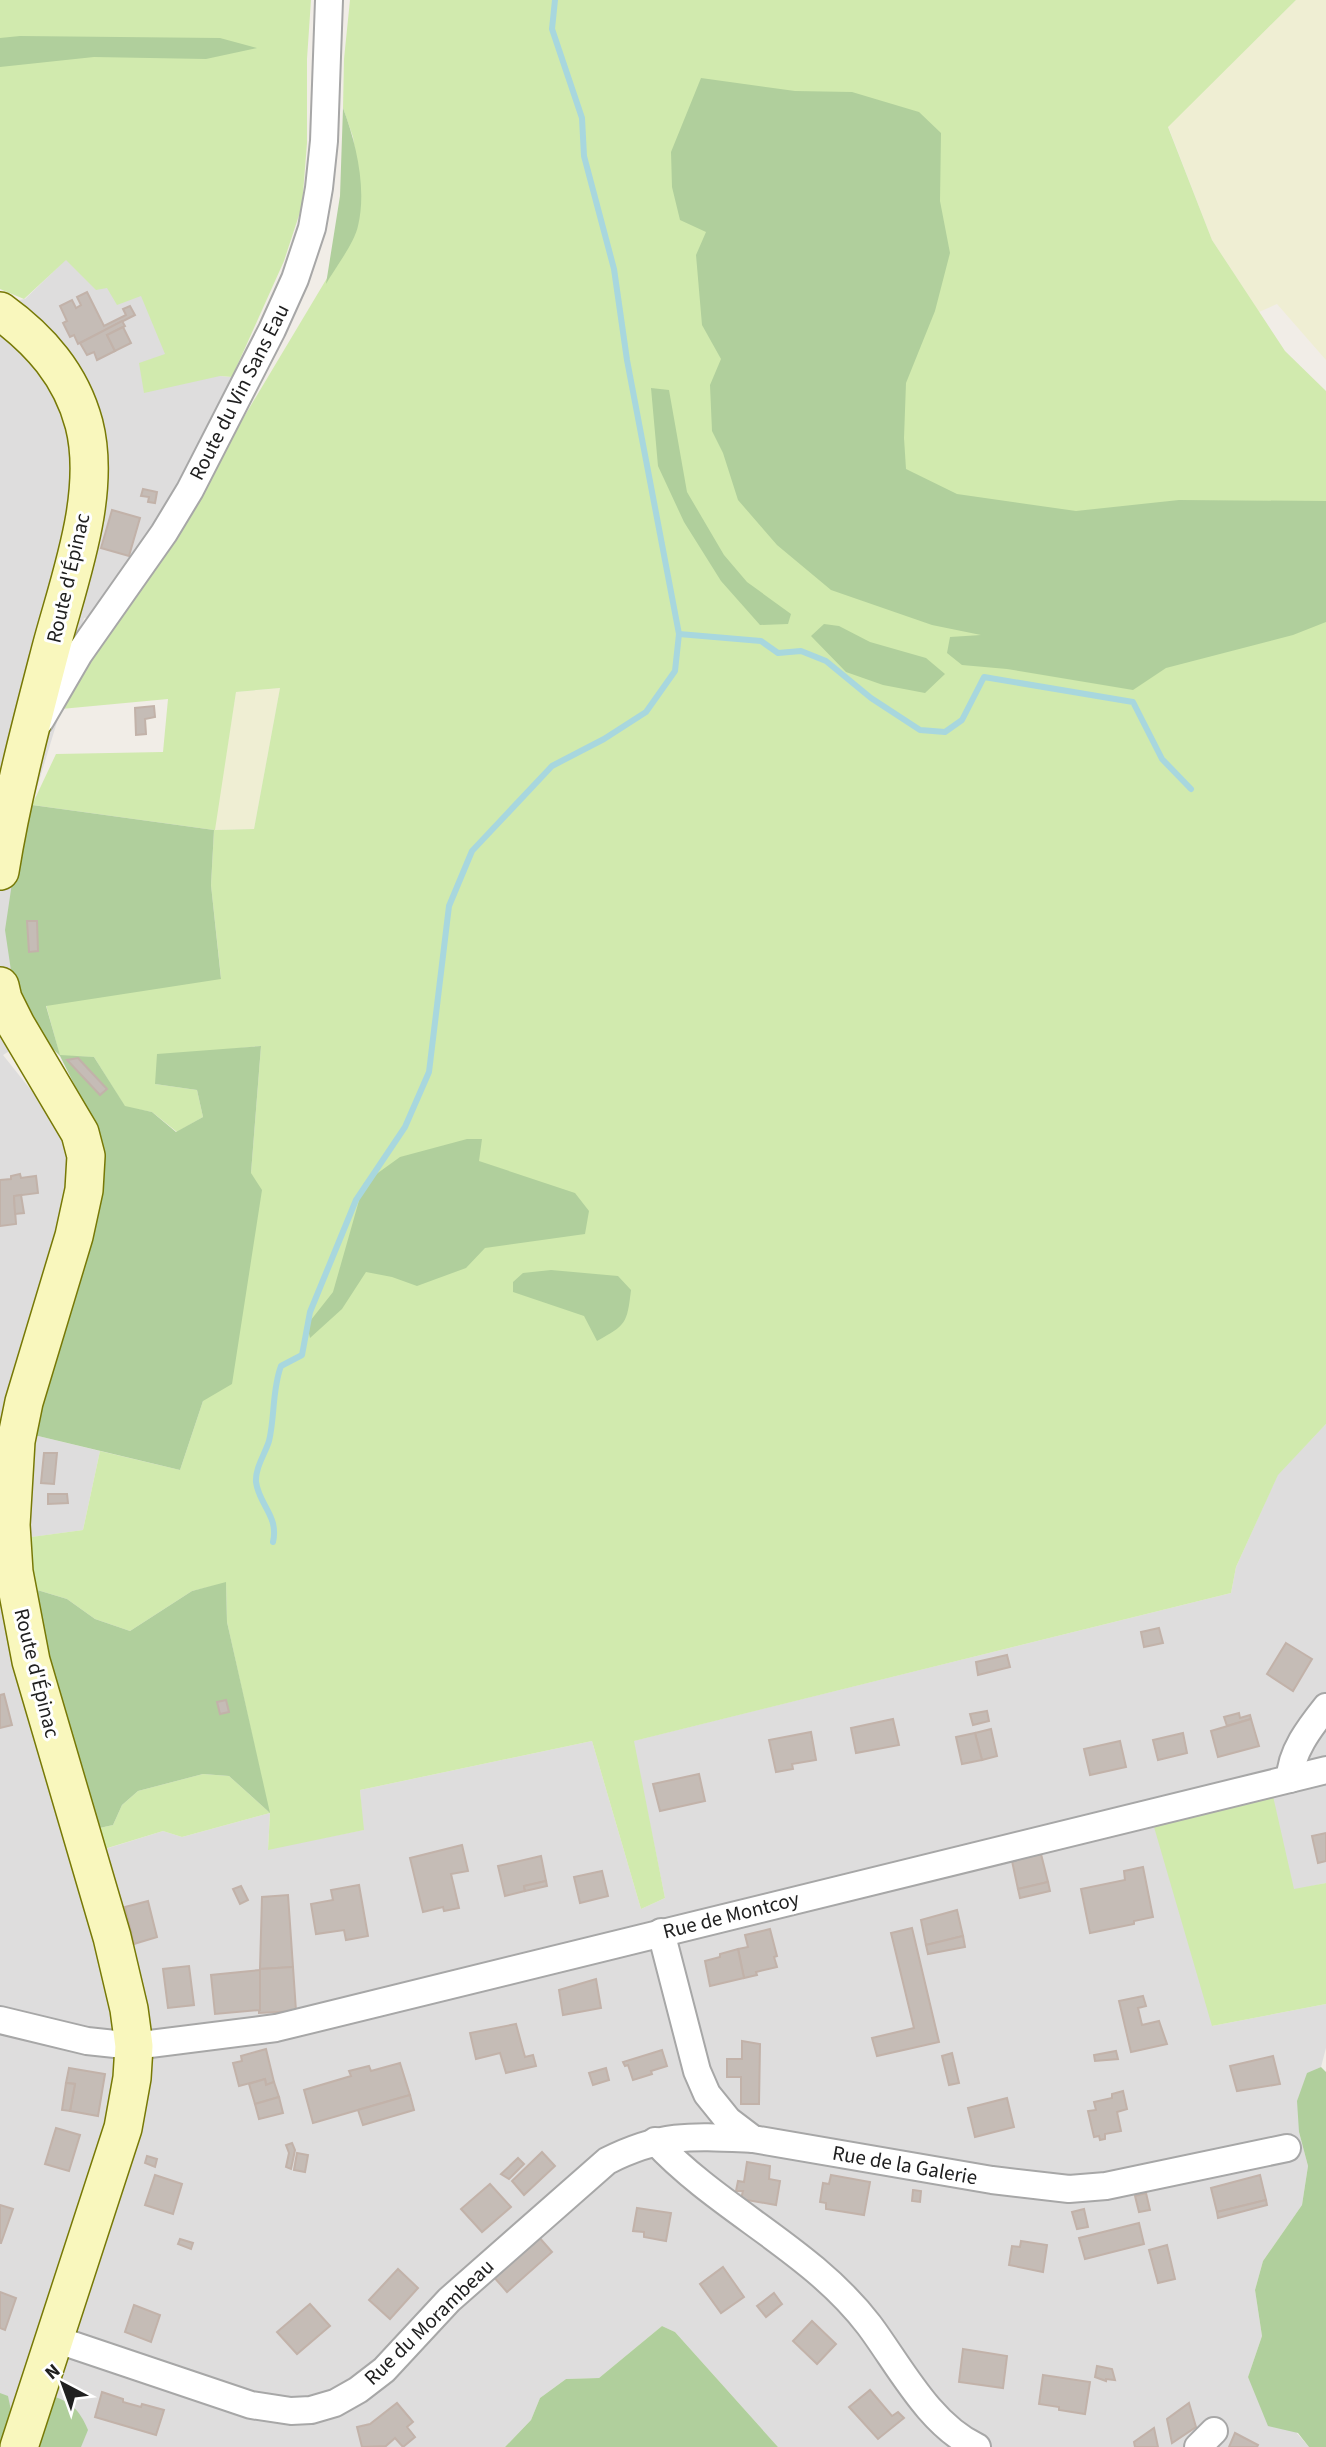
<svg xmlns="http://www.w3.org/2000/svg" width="1326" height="2447" font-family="'Source Sans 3',sans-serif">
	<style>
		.residential { fill: #dedddd }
		.farmland { fill: #efeed3 }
		.grass { fill: #d1eaae; fill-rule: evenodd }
		.forest { fill: #b0cf9c }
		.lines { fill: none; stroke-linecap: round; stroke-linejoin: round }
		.stream { stroke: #a8d7de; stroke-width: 6 }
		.building { fill: #c5bcb6; stroke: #c2b2a9; stroke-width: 2 }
		.street-casing { stroke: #a7a7a7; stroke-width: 30 }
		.secondary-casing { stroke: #777906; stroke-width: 40 }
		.street { stroke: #fff; stroke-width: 26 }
		.secondary { stroke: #f9f7bd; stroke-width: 37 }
		.labels { text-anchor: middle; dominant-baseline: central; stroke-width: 6; stroke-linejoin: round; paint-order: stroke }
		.street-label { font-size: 21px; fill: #202020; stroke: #fff }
	</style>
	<rect width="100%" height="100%" fill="#f1ede7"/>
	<!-- residential -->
	<path class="residential" d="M114,213l106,163 19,2 -114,199 -30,39 -11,2 -23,91 -45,147 22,178 -35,21 55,69 9,30 -1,40 -25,87 -31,137 24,17 66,16 -17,79 -58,8 77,312 61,-19 19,6 88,-24 -2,36 95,-19 -3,-40 232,-49 49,168 24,-11 -32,-157 598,-148 5,-26 42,-93 48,-50v459l-32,7 -82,136 114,-22v44l-5,19 -14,7 -8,58 9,34 -6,39 -39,56 -8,29 7,46 -14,41 61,70h-531l-103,-115 -13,-6 -63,52 -33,1 -26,19 -9,22 -26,27h-505v-2144l25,-4z"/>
	<!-- farmland -->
	<g class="farmland">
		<path d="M1296,0h30v360l-49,-56 -18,8 -47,-72 -44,-114z"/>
		<path d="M280,688l-26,141 -40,1 22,-138z"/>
	</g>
	<!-- grass -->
	<g class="grass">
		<path d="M0,0h311l-4,59v84l-5,63 -18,55 -52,116 -12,-1 -76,17 -5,-30 26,-9 -24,-58 -24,9 -10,-17 -11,2 -30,-30 -42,39 -24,-10z"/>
		<path d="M350,0h946l-128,127 44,113 73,111 41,40v1033l-48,51 -42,92 -5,26 -597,148 31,157 -24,11 -49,-168 -232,49 4,40 -96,20 2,-37 -88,24 -19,-6 -62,19 -6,-21 18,-4 9,-20 16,-14 65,-17 26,2 40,36 -42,-190 -1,-39 -34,8 -62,40 -35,-12 -28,-20 -33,-10 -10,-51 59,-8 17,-79 80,19 23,-69 48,-228 10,-127 -39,4 -67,34 42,6 6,27 -26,15 -25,-20 -27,-5 -31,-50 -34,-1 -14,-51 175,-27 -10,-93 3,-55 -182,-25 24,-51 107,-2 5,-53 -107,10 37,-61 67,-99 192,-321 4,-31 -8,-60 -10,-29 1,-49zM280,688l-26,141 -39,1 21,-138z"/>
		<path d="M1273,1796l21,93 32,-6v121l-114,22 -58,-199z"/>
	</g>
	<!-- forest -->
	<g class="forest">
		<path d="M20,36l200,2 37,10 -51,11 -112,-2 -94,10v-29z"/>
		<path d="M701,78l94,13 57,1 67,20 22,21 -1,68 10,52 -15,58 -29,72 -2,55 2,31 51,25 119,17 103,-11 147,1v121l-33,13 -127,33 -33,22 -126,-21 -45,-4 -15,-12 3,-16 31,-2 -49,-10 -101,-35 -54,-45 -39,-45 -15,-47 -11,-22 -2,-46 11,-26 -19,-34 -6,-70 10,-23 -26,-12 -8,-33 -1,-35z"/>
		<path d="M343,108c13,35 24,80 15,118 -4,18 -23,42 -32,58l14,-88z"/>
		<path d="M651,388l18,2 18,102 37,63 23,27 44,32 -3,10 -28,1 -39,-44 -37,-59 -26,-56z"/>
		<path d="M824,624l15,2 31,16 56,16 19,16 -20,19 -42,-8 -37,-13 -35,-36z"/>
		<path d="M32,805l182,25 -3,55 10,94 -175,27 14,49 34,2 31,49 27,6 24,20 27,-15 -6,-27 -42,-6 2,-30 104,-8 -10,127 11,17 -30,194 -29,17 -23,69 -146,-35 10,-49 58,-195 -5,-61 -37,-74 -22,-22 -24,-43 -9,-61 11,-74z"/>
		<path d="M467,1139h15l-3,22 96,32 14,18 -4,23 -100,14 -19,20 -49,18 -25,-9 -26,-5 -24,37 -32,29 -3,-13 26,-33 31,-109 36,-26z"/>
		<path d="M551,1270l67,6 13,14c-4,34 -5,35 -34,51l-13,-25 -71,-24v-10l10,-9z"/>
		<path d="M226,1582l1,40 43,191 -41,-37 -26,-2 -65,17 -16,14 -9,20 -18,4 -44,-157 -17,-83 33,10 28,20 35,12 62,-40z"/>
		<path d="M1321,2067l5,5v375h-17l-11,-14 -30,-7 -20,-49 14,-41 -7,-46 8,-29 39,-56 6,-39 -9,-34 -2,-31 10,-28z"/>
		<path d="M662,2326l13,6 103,115h-273l26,-27 9,-22 26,-19 33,-1z"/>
		<path d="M0,2393l8,3 4,19 -12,32z"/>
		<path d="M50,2395c21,7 29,14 38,35l-7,17h-47z"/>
	</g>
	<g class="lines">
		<!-- stream -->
		<g class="stream">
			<path d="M679,634l82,7 17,12 23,-2 25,10 45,37 49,32 25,2 17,-12 22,-43 149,25 29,57 29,30"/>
			<path d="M273,1542c6,-26 -14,-37 -17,-60 -1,-14 9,-28 13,-41 6,-25 3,-51 12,-75l21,-11 8,-43 46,-112 49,-73 24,-55 20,-166 23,-55 80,-85 52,-27 42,-27 29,-41 4,-37 -52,-274 -13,-91 -30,-113 -2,-38 -30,-89 3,-29"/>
		</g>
	</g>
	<!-- building -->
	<g class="building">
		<path d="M87,292l17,34 22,-11 -3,-6 7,-3 5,9 -57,29 -4,-9 -4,2 -7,-14 4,-2 -7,-15 12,-6 4,8 5,-3 -4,-8z"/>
		<path d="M122,321l3,5 -18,9 8,16 -18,9 -3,-8 -7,3 -7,-12z"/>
		<path d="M123,327l8,16 -16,8 -8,-16z"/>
		<path d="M143,489l14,3 -2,11 -7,-1 1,-5 -8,-1z"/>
		<path d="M112,510l28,8 -11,38 -28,-8z"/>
		<path d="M154,706l1,11 -10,2 1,15 -10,1 -1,-27z"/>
		<path d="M27,921h10l1,30 -9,1z"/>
		<path d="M78,1058l29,31 -7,6 -33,-35z"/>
		<path d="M20,1174l1,4 15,-2 2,17 -24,3 2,28 -16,2v-46l11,-1v-3z"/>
		<path d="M21,1195l3,18 -9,1 -1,-18z"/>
		<path d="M44,1453h13l-3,31 -13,-1z"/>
		<path d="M48,1494h19l1,9 -20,1z"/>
		<path d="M1159,1628l4,15 -19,4 -3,-15z"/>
		<path d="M1286,1643l26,16 -19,32 -26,-17z"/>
		<path d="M1007,1655l3,12 -32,8 -2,-13z"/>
		<path d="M4,1694l8,31 -12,3v-33z"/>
		<path d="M226,1700l3,12 -9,2 -3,-12z"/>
		<path d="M987,1711l2,10 -16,4 -3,-11z"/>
		<path d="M1239,1713l1,5 10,-3 1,4 -24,7 -3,-9z"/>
		<path d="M893,1719l6,26 -43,8 -5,-25z"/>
		<path d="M1251,1719l8,27 -41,11 -7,-26z"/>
		<path d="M991,1729l6,27 -15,4 -7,-27z"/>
		<path d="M811,1732l5,28 -24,4 1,5 -17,3 -7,-32z"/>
		<path d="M975,1733l7,27 -20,4 -6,-27z"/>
		<path d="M1183,1733l4,20 -29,7 -5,-20z"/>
		<path d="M1120,1741l6,26 -36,8 -6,-26z"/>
		<path d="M699,1774l6,27 -45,10 -7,-27z"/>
		<path d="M1326,1833v28l-8,2 -6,-27z"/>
		<path d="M462,1845l6,26 -17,3 8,34 -15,3 -1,-4 -20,5 -13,-54z"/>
		<path d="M1041,1854l7,28 -30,7 -6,-28z"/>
		<path d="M541,1856l5,25 -22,5 1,5 -20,5 -7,-30z"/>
		<path d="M1143,1867l10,50 -19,4v3l-44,9 -9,-44 44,-9 -1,-9z"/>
		<path d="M602,1871l6,25 -28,7 -6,-26z"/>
		<path d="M546,1881l1,5 -22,5 -1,-5z"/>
		<path d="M1048,1882l2,9 -30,7 -2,-9z"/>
		<path d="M359,1885l9,51 -22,4 -2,-10 -28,4 -5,-30 22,-4 -2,-10z"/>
		<path d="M241,1886l7,14 -8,4 -7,-15z"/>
		<path d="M288,1895l5,72 -33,2 2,-72z"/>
		<path d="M148,1901l9,36 -23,7 -9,-37z"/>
		<path d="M957,1910l6,26 -37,9 -5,-25z"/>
		<path d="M912,1928l27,114 -62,14 -5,-18 42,-10 -23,-95z"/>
		<path d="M770,1929l7,27 -3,1 3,10 -21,5 1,3 -13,3 -6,-29 10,-2 -3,-12z"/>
		<path d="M963,1936l2,11 -37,7 -2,-9z"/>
		<path d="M738,1949l6,29 -34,8 -5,-25 15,-4v-3z"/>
		<path d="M189,1966l5,39 -26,3 -5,-39z"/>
		<path d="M293,1967l3,44 -37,2 1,-44z"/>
		<path d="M260,1970v40l-45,4 -4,-39z"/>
		<path d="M596,1979l5,29 -38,7 -4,-25z"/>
		<path d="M1143,1996l3,10 -8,2 4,17 17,-4 8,23 -36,8 -12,-51z"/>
		<path d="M516,2024l9,33 8,-2 3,11 -30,7 -6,-20 -24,6 -6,-26z"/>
		<path d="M742,2041l18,3 -1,60h-18v-27h-14v-18h15z"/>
		<path d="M266,2049l8,33 -8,3 -1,-6 -26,7 -6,-23 9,-2 -1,-5z"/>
		<path d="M662,2050l5,16 -16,5 1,3 -19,6 -5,-15 -3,1 -2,-4z"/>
		<path d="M1116,2051l2,8 -23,2 -1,-6z"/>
		<path d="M952,2053l7,30 -10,2 -7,-29z"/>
		<path d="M1273,2056l7,28 -43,7 -7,-25z"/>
		<path d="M400,2063l10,32 -97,28 -9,-33 47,-14 -2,-5 20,-5 2,5z"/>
		<path d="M69,2068l36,6 -7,42 -28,-5 5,-27 -9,-1z"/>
		<path d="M606,2068l3,12 -16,5 -4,-12z"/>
		<path d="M265,2079l1,6 8,-3 5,15 -24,7 -6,-20z"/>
		<path d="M66,2083l9,1 -5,27 -8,-1z"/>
		<path d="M1123,2091l4,18 -10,3 4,19 -16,3v5l-5,1 -1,-4 -5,1 -6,-26 8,-1 -2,-8 18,-4v-4z"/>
		<path d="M410,2095l4,15 -51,15 -5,-15z"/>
		<path d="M279,2097l4,16 -24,6 -4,-15z"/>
		<path d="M1007,2098l7,29 -39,10 -7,-29z"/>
		<path d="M56,2128l24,7 -11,36 -24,-7z"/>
		<path d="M292,2143l3,7 -4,19 -5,-2 3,-14 -3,-8z"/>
		<path d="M542,2152l13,14 -31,29 -12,-14z"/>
		<path d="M297,2153l11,2 -3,17 -11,-2z"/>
		<path d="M147,2156l10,3 -2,8 -10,-4z"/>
		<path d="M518,2158l6,6 -15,15 -8,-5z"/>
		<path d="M747,2162l23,4 -1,13 11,2 -4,24 -35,-6 2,-8h-7l2,-10 6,1z"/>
		<path d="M155,2175l27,9 -9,30 -28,-9z"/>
		<path d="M831,2175l39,7 -6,33 -38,-6v-6l-6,-1 3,-19 6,1z"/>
		<path d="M1260,2175l6,25 -49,12 -6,-24z"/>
		<path d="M490,2184l21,23 -29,25 -21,-23z"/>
		<path d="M913,2190l8,1 -1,11 -8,-1z"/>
		<path d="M1146,2193l4,17 -11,2 -4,-16z"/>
		<path d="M1266,2200l1,5 -49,13 -1,-6z"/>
		<path d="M0,2205l13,4 -12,34h-1z"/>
		<path d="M637,2208l34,5 -5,28 -22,-4v-5l-11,-1z"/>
		<path d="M1084,2209l4,18 -11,2 -5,-17z"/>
		<path d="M1139,2223l5,21 -59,15 -6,-21z"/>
		<path d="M538,2236l14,16 -45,40 -14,-16z"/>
		<path d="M180,2239l13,4 -2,6 -13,-5z"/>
		<path d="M1021,2241l26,4 -4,27 -34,-7 3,-19 8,1z"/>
		<path d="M1167,2245l8,34 -17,4 -9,-33z"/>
		<path d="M723,2267l21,30 -23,16 -21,-29z"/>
		<path d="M398,2269l20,19 -28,31 -21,-19z"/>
		<path d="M0,2292l16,6 -11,32 -5,-2z"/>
		<path d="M774,2293l8,11 -16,13 -9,-11z"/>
		<path d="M310,2304l20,22 -33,28 -20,-22z"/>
		<path d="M134,2305l26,10 -9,27 -26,-10z"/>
		<path d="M812,2321l24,23 -19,20 -24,-23z"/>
		<path d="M963,2349l44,7 -4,32 -44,-6z"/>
		<path d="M1097,2366l15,3 3,11 -9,-1v2l-11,-4z"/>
		<path d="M1043,2375l47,7 -5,32 -26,-4v-3l-20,-3z"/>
		<path d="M870,2390l22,26 6,-4 6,6 -26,21 -29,-32z"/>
		<path d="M102,2392l21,7v3l18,5 1,-3 22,6 -8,25 -61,-18z"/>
		<path d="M397,2403l16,19 -6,5 8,10 -12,10 -8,-9 -9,8 -24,1 -5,-20 13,-3z"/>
		<path d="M1189,2403l7,24 -24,16 -5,-24z"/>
		<path d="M1154,2428l4,19h-23l-1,-5z"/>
		<path d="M1235,2433l23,12 -1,2h-28z"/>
	</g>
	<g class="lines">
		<defs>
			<g id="street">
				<path d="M40,721l39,-67 85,-121 26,-43 82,-160 23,-51 17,-51 7,-40 5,-47 5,-141"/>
				<path d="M1290,1779c0,-26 20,-52 36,-72"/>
				<path d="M661,1932l36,139 10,23 21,26 25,19 239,41 77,9 37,-3 181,-38"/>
				<path d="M0,2020l87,21 47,5 142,-18 1050,-258"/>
				<path d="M655,2141c64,69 156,108 214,184 30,40 60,100 108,122"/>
				<path d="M55,2339l196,66 40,6 20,-1 24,-7 23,-13 26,-20 65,-70 158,-139c56,-28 86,-25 146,-22"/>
				<path d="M1198,2447l16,-16"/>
			</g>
			<g id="secondary">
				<path d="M0,311c40,29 71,64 84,113 18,70 -15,156 -33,224 -19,73 -39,148 -51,223"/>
				<path d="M0,986l3,13 13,26 64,108 6,23 -2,34 -10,46 -50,166 -8,39 -5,84 3,47 17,89 81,276 17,72 5,37 -2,32 -9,50 -104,319"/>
			</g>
		</defs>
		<!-- street casing -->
		<use href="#street" class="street-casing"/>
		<!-- secondary casing -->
		<use href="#secondary" class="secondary-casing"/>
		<!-- street -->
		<use href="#street" class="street"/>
		<!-- secondary -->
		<use href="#secondary" class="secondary"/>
	</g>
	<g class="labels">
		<!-- street labels -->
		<g class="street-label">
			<text transform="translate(239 392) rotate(-63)">Route du Vin Sans Eau</text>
			<text transform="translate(68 578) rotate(-77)">Route d'Épinac</text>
			<text transform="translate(37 1673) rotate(76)">Route d'Épinac</text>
			<text transform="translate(731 1915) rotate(-14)">Rue de Montcoy</text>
			<text transform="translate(905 2165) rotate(10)">Rue de la Galerie</text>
			<text transform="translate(429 2322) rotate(-44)">Rue du Morambeau</text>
		</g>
	</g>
	<!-- north arrow -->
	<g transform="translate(63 2384) rotate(319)" stroke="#ffffff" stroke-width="5" paint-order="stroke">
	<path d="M0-5L12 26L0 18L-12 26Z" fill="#202020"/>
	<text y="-10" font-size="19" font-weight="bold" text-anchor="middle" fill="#202020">N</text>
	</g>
</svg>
